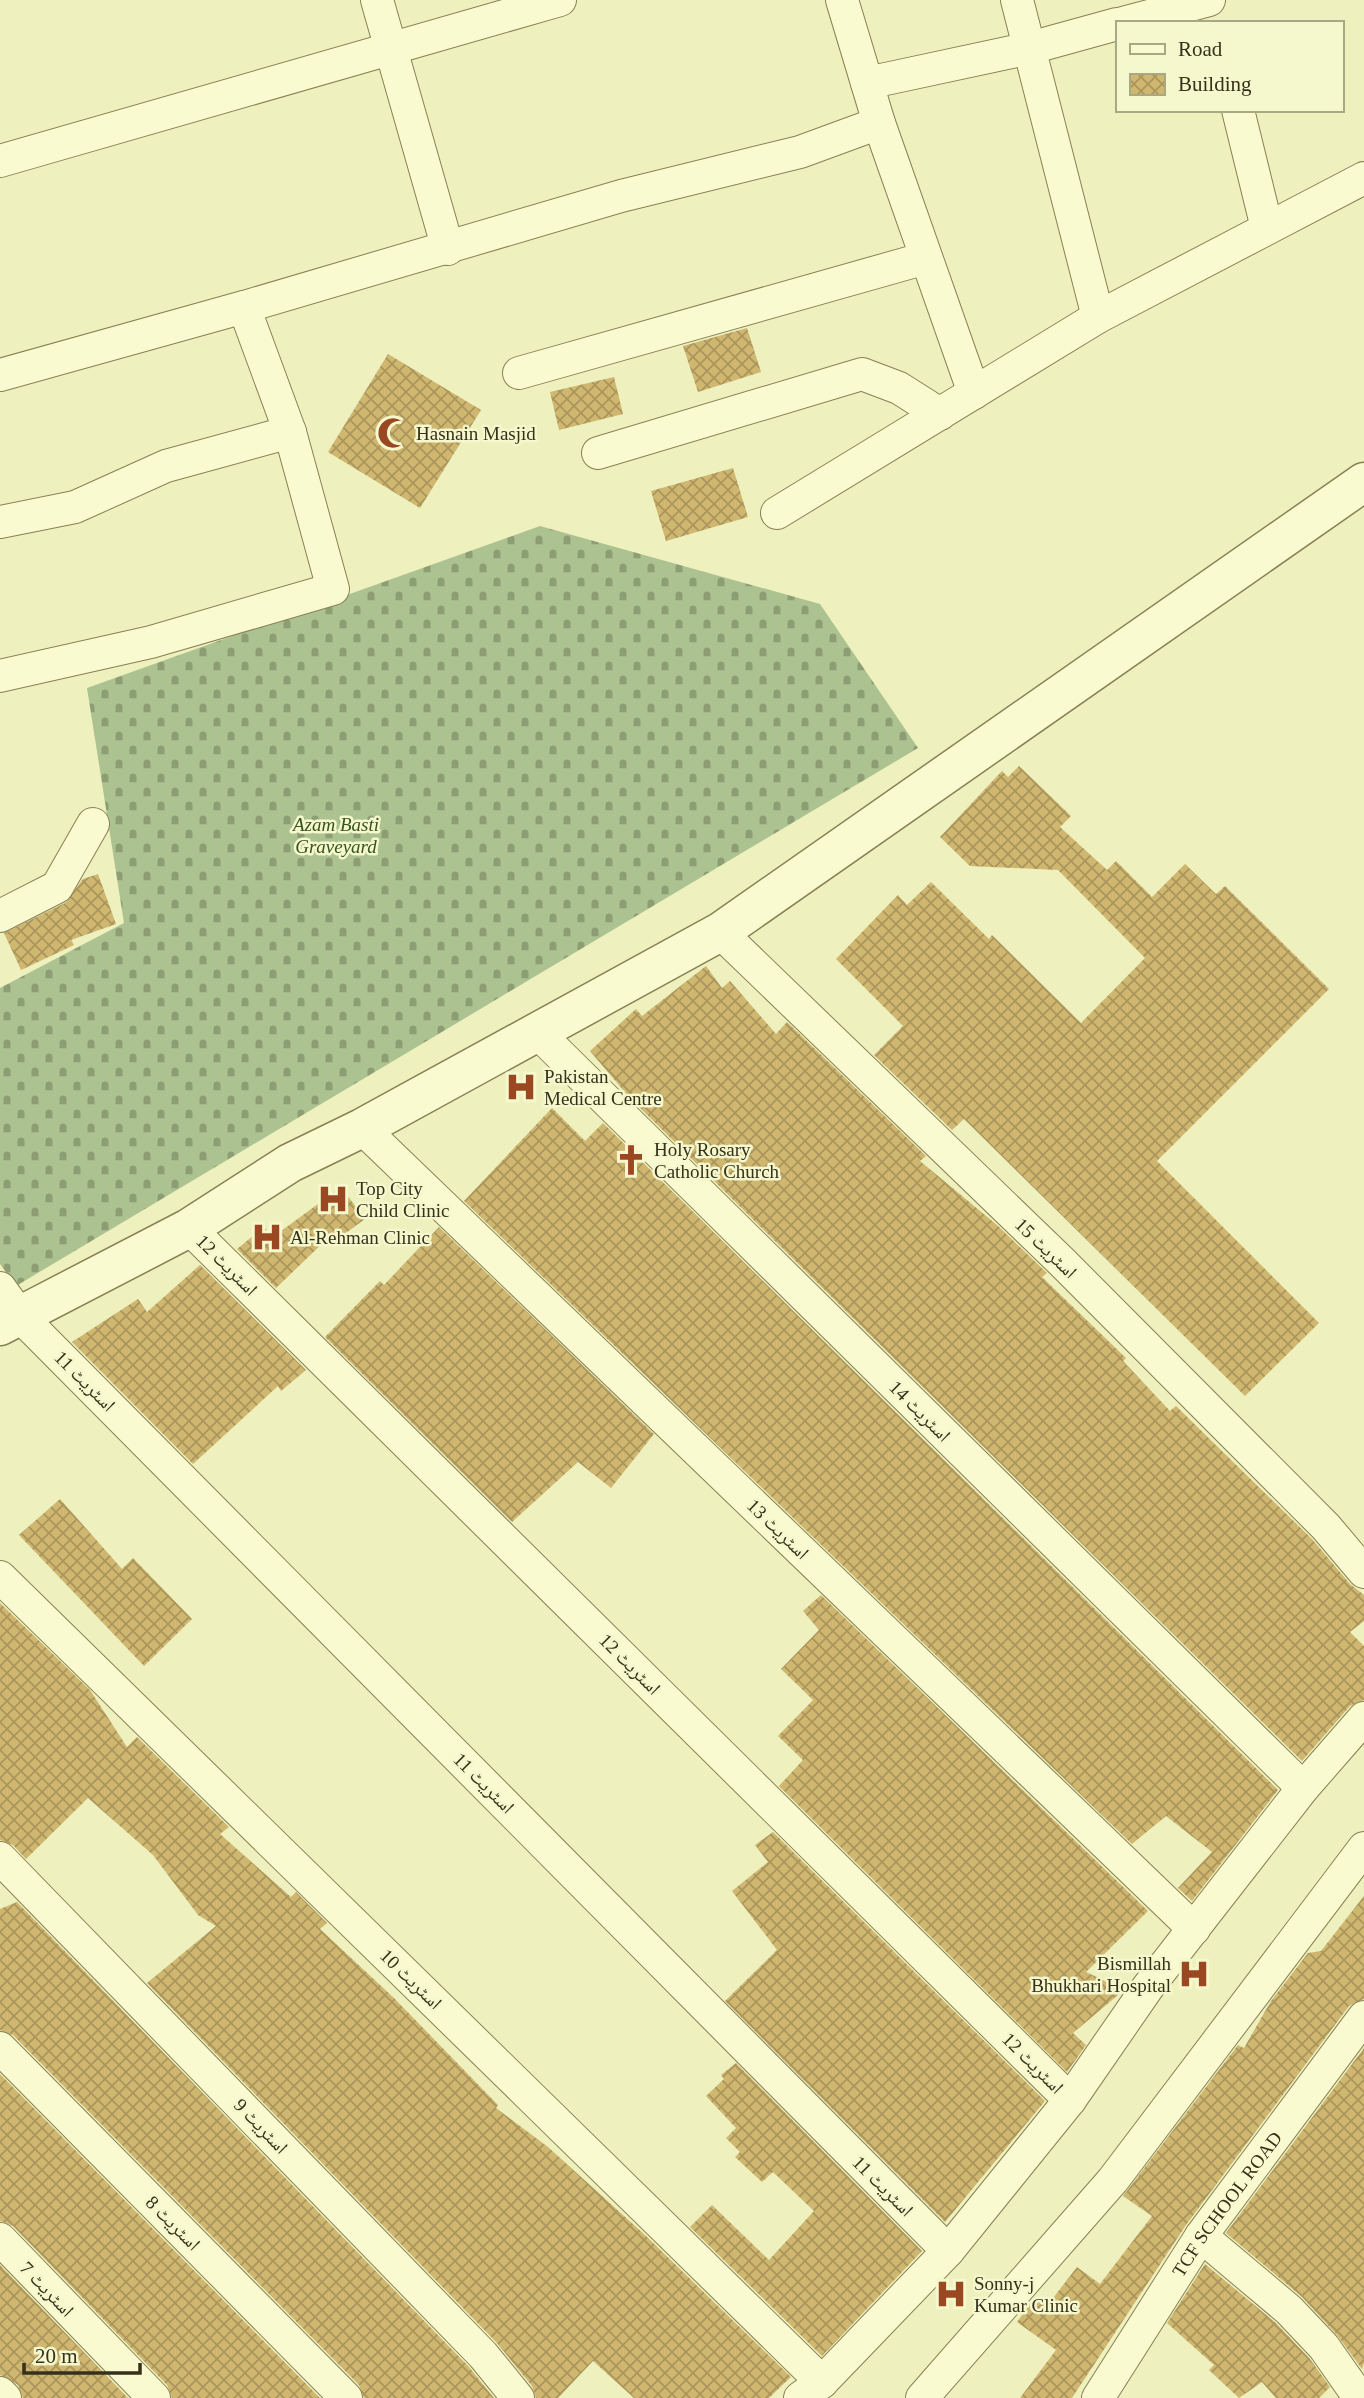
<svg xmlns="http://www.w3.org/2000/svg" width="1364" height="2398" font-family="'Times New Roman','Noto Naskh Arabic',serif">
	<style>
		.cemetery { fill: url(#cemetery-stones) }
		.building { fill: url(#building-cross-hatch) }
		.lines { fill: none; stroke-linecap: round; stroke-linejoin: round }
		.minor-casing { stroke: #888155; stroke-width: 34 }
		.tertiary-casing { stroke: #888155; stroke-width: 41 }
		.minor { stroke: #f9fad0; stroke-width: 32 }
		.tertiary { stroke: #f9fad0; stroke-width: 38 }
		.labels { text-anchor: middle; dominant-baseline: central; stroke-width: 5; stroke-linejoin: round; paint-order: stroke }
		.poi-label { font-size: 19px; fill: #36311b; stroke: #f5f7cc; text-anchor: start }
		.park-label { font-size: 19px; font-style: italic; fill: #365420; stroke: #f5f7cc }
		.street-label { font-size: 19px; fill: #36311b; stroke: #f5f7cc }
	</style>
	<defs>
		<pattern id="cemetery-stones" width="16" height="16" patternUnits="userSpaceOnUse" patternTransform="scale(1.75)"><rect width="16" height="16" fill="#acc290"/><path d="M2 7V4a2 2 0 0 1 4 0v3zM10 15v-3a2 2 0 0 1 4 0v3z" fill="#8d9e75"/></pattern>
		<pattern id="building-cross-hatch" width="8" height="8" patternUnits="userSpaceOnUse" patternTransform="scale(1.75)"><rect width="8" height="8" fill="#d0b770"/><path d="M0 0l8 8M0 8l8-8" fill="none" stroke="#aa955b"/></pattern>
	</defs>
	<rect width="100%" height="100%" fill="#eef0bd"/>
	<!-- cemetery -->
	<path class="cemetery" d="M540,526l280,78 98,144 -902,538 -16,-22v-276l124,-65 -37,-235z"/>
	<!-- building -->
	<g class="building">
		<path d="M747,328l14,44 -63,20 -15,-46z"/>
		<path d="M388,354l93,56 -61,98 -92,-56z"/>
		<path d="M614,377l9,37 -64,16 -9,-38z"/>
		<path d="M733,468l15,49 -82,24 -15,-50z"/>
		<path d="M1019,766l52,50 -11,11 47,43 9,-9 36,36 33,-33 31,30 9,-8 104,103 -172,172 162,162 -74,73 -281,-277 -12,11 -78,-75 29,-29 -67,-67 62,-64 9,10 24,-23 58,57 3,-4 89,88 64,-65 -87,-88 -88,-4 -30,-29 62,-66 6,6z"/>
		<path d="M98,874l18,50 -45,16 3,5 -53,25 -17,-37 61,-30 18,-24z"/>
		<path d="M706,966l16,22 8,-7 46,53 11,-12 139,134 -6,5 77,64 50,48 -5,4 84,81 -3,3 47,50 6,-5 136,133 38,45 14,11v26l-14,11 14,14v54l-14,6 -48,55 -673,-664 -39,-46 46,-42 6,7z"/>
		<path d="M552,1108l33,33 18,-18 675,667 -86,111 -14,-13 34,-36 -46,-36 -34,28 -668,-643z"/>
		<path d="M341,1187l24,32 -37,27 -3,-5 -49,47 -39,-39 27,-22 9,10z"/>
		<path d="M439,1227l215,207 -43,54 -33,-26 -66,60 -187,-185 55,-56 4,4z"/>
		<path d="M200,1265l106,105 -25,21 -3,-5 -85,78 -121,-122 66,-43 9,13z"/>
		<path d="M60,1499l62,70 11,-11 59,61 -48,47 -125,-131z"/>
		<path d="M821,1595l327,316 -62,61 38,18 -51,43 13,12 -19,27 -288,-286 24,-26 -25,-24 35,-36 -32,-31 38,-39 -16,-19z"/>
		<path d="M0,1603l90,87 37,57 10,-10 92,90 -9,7 71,63 5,-5 31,31 -7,6 74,69 104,107 -2,3 52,39 97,88 146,142 -22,21h-135l-41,-37 -35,37h-22l-4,-12 -36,-44 -349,-359 69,-57 -18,-11 -45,-60 -65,-57 -62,61 -13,-14 -13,-5z"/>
		<path d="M773,1832l272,269 -100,121 -220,-221 52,-51 -45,-59 36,-29 -13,-17z"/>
		<path d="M1364,1896v103l-15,7 -163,219 -114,173h-52l36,-48 -39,-28 18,-25 12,9 30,-39 23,17 52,-68 -29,-20 115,-151 6,3 27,-47 37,-48 13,-2z"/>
		<path d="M17,1902l452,465 25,31h-130l-5,-13 -346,-350 -13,-5v-121z"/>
		<path d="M1364,2048v315l-2,6 -25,-34 -35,-38 -76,-64z"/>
		<path d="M736,2063l186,188 -100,105 -132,-129 22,-22 57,55 45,-49 -41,-39 -11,10 -27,-25 5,-5 -14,-14 10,-10 -30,-32 18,-17 -3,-4z"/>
		<path d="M0,2074l320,324h-148l-5,-13 -154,-159 -13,-5z"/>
		<path d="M1205,2264l71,59 34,36 20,28 -11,11h-43l-14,-16 -23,16 -30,-28 5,-5 -47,-42z"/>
		<path d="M0,2265l128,133h-105l-5,-13 -18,-10z"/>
	</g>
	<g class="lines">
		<defs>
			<g id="minor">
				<path d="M377,0l71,249"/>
				<path d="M842,0l37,123 95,270"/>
				<path d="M1017,0l81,317"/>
				<path d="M1123,23l86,-23"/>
				<path d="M867,83l163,-35 87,-24"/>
				<path d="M1238,110l29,118"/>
				<path d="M0,161l560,-161"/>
				<path d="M519,373l407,-115"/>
				<path d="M0,375l244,-68"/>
				<path d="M598,453l264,-79 37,14 41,26"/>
				<path d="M777,513l321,-196 266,-139"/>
				<path d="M0,522l75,-15 91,-41 124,-34"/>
				<path d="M0,676l151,-34 182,-53 -43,-157 -46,-125 377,-111 179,-44 79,-29"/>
				<path d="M0,916l57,-29 36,-63"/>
				<path d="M720,932l342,330 264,265 38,45"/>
				<path d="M538,1033l765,755"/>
				<path d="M362,1128l832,801"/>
				<path d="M189,1228l881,872"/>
				<path d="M0,1288l20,28 928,935"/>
				<path d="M0,1577l822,805"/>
				<path d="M0,1858l483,497 35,43"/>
				<path d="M0,2048l346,350"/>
				<path d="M1201,2236l88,74 35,37 30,43"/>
				<path d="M0,2239l154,159"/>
				<path d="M0,2393l5,5"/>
				<path d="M800,2398l22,-16 126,-131 122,-151 78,-113 155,-199 61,-70"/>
				<path d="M922,2398l191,-218 251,-332"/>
				<path id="s1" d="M1098,2398l103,-162 163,-219"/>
			</g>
			<path id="tertiary" d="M0,1326l189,-98 101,-65 72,-35 358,-196 644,-450"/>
		</defs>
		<!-- minor casing -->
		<use href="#minor" class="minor-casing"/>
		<!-- tertiary casing -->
		<use href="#tertiary" class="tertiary-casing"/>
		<!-- minor -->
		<use href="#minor" class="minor"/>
		<!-- tertiary -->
		<use href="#tertiary" class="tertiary"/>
	</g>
	<!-- icons -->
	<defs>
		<symbol id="mosque-bare" viewBox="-9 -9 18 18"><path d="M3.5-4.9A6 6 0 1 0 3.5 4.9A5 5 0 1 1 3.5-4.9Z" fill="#9a4822" stroke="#f5f7cc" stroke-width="2.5" paint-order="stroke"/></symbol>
		<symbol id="hospital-bare" viewBox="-9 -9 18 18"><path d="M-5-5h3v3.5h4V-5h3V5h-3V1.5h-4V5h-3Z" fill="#9a4822" stroke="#f5f7cc" stroke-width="2.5" paint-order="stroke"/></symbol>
		<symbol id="church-bare" viewBox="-9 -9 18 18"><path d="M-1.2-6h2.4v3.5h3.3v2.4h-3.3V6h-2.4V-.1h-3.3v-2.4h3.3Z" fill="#9a4822" stroke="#f5f7cc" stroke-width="2.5" paint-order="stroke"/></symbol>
	</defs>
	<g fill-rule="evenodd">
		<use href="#mosque-bare" x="371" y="411" width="44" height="44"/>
		<use href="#hospital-bare" x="499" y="1065" width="44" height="44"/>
		<use href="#church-bare" x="609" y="1138" width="44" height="44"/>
		<use href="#hospital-bare" x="311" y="1177" width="44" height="44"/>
		<use href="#hospital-bare" x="245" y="1215" width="44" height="44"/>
		<use href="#hospital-bare" x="1172" y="1952" width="44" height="44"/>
		<use href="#hospital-bare" x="929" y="2272" width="44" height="44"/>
	</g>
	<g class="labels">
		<!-- poi labels -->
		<g class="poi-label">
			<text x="416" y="433">Hasnain Masjid</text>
			<text x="544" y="1076">Pakistan<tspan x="544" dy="22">Medical Centre</tspan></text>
			<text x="654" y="1149">Holy Rosary<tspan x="654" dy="22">Catholic Church</tspan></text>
			<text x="356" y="1188">Top City<tspan x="356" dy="22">Child Clinic</tspan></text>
			<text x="290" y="1237">Al-Rehman Clinic</text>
			<text x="1171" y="1963" text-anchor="end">Bismillah<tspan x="1171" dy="22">Bhukhari Hospital</tspan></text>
			<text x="974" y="2283">Sonny-j<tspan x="974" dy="22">Kumar Clinic</tspan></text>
		</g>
		<!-- park labels -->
		<g class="park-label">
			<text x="336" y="824">Azam Basti<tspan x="336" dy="22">Graveyard</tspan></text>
		</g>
		<!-- street labels -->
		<g class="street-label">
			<text transform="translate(1046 1248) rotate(44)">اسٹریٹ 15</text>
			<text transform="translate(227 1265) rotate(45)">اسٹریٹ 12</text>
			<text transform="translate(85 1381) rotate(45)">اسٹریٹ 11</text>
			<text transform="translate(920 1411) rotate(45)">اسٹریٹ 14</text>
			<text transform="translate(778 1529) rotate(44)">اسٹریٹ 13</text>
			<text transform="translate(630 1664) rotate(45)">اسٹریٹ 12</text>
			<text transform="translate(484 1783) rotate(45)">اسٹریٹ 11</text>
			<text transform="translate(411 1979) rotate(44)">اسٹریٹ 10</text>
			<text transform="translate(1033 2063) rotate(45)">اسٹریٹ 12</text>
			<text transform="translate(261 2126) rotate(46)">اسٹریٹ 9</text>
			<text transform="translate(883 2186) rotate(45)">اسٹریٹ 11</text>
			<text stroke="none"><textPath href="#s1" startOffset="233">TCF SCHOOL ROAD</textPath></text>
			<text transform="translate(173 2223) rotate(45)">اسٹریٹ 8</text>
			<text transform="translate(47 2289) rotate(46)">اسٹریٹ 7</text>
		</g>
	</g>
	<!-- legend -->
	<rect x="1116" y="21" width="228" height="91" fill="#f5f7cc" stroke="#a9a885" stroke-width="2"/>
	<rect x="1130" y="44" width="35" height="10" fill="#f9fad0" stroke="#a9a885" stroke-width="2"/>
	<text x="1178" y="56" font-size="21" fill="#36311b">Road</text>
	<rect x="1130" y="74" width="35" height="21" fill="url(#building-cross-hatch)" stroke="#a9a885" stroke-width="2"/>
	<text x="1178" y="91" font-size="21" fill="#36311b">Building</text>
	<!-- scale -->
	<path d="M24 2363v10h116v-10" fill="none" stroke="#36311b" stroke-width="3.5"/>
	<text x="35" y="2363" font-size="21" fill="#36311b" stroke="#f5f7cc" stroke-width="5" paint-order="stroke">20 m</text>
</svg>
